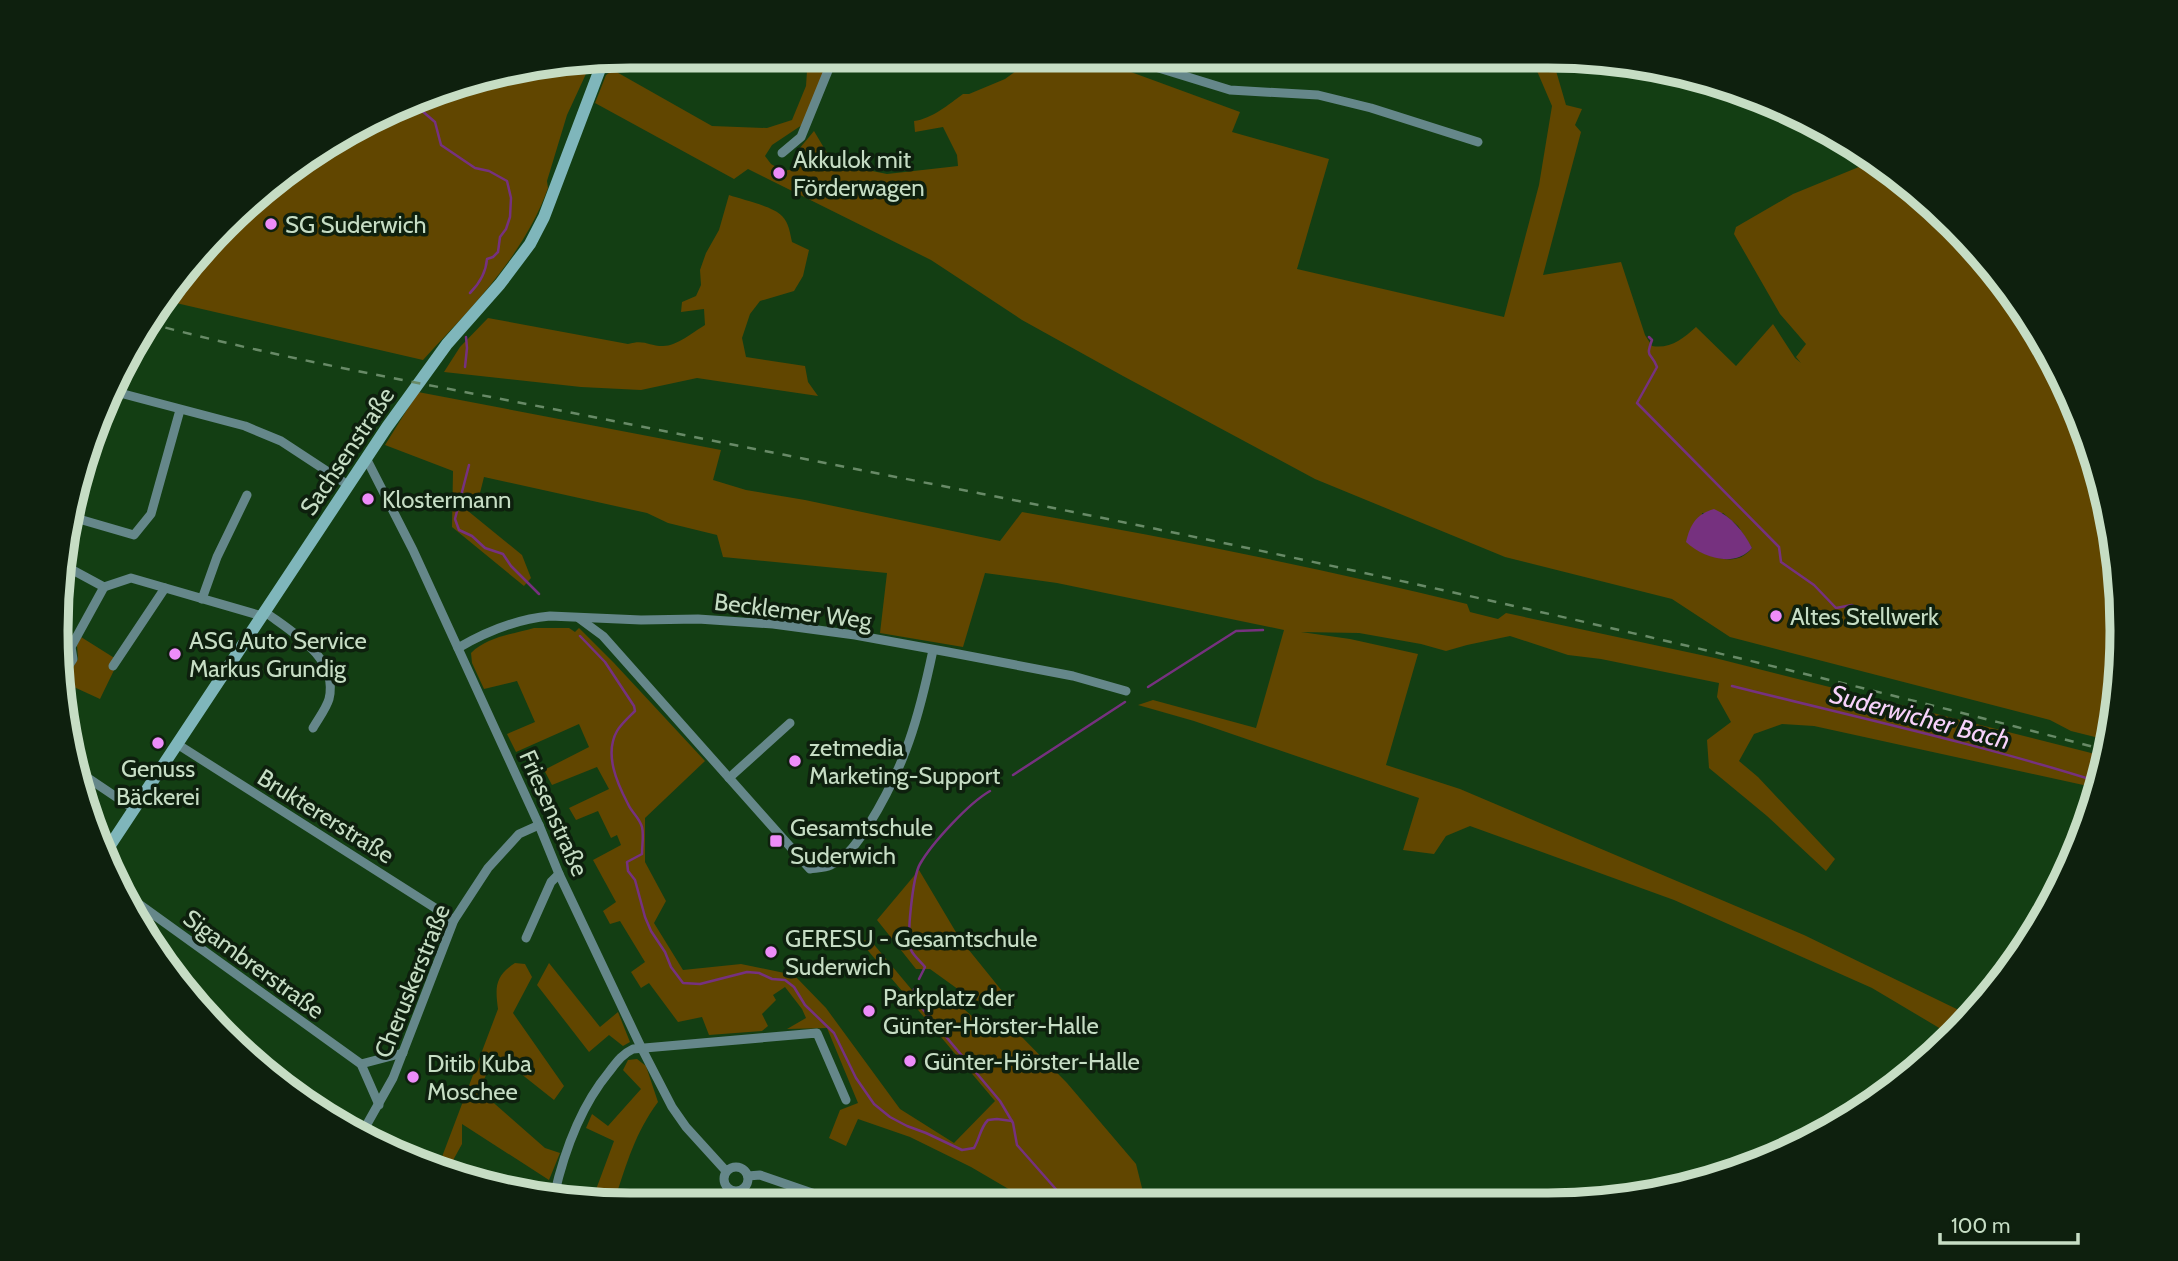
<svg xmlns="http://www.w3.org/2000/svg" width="2178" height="1261" font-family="Cabin,sans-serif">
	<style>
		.green { fill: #614600; fill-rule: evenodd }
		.water { fill: #76317f }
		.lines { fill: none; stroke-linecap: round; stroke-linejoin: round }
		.stream { stroke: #76317f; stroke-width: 2.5 }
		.street { stroke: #65878a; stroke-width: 9 }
		.secondary { stroke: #7fb6bb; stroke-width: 12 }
		.rail { stroke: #688a67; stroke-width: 2.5; stroke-dasharray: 9 9; stroke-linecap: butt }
		.poi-dot { fill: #ed8cf9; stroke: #0e200e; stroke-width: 2.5 }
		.labels { text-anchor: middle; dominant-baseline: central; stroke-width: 7; stroke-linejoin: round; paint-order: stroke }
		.poi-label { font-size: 24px; fill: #c6ddc4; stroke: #0e200e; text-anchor: start }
		.street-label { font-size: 24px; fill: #c6ddc4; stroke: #0e200e }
		.water-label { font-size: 26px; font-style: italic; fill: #f8d2fc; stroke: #0e200e }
		.rim { fill: none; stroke: #c6ddc4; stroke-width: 9 }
	</style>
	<rect width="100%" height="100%" fill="#133e13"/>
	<!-- green -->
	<g class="green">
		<path d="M808,56h22l-28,69 -30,20 -7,11 6,8 12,7 12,-2 4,-20 15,-18 19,32 54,11 71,-8 -1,-11 -14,-28 -28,5 -1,-11c18,-2 35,-17 49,-27h6l36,-15 30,-22h55l150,55 -8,20 97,27 -32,110 207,48 35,-132 13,-79 -21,-49h21l14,48 16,4 -7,16 6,7 -38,143 78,-13 24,73 7,11c18,3 31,-7 44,-19l40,39 37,-42 22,34 6,5 -5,-6 10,-13 -26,-30 -46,-80 2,-7 57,-33 78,-32 3,-3 79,65 72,87 53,99 33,108 11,112 -11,111 -40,-10 -21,-11 -320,-83 -58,-38 -167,-42 -190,-78 -192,-103 -101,-56 -91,-60 -183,-91 -14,10 -139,-76 11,-28 7,-5 99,56 55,2 25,-8 14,-34zM1702,513h21l15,13 14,22c-14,18 -33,11 -51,4z"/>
		<path d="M591,63l-24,52 -20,66 1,7c-25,69 -76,119 -125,172l-260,-60 118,-126 165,-88z"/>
		<path d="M729,195c14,5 44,11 53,21 7,7 8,17 10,26l17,8 -6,26 -9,15 -34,10 -10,13 -8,24 4,19 59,9 3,16 10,14 -121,-18 -56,12 -60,-3 -137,-15 16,-25 28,-29 140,26c17,-5 20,2 35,2 14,0 30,-14 42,-21l-1,-16 -23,3 1,-10 14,-6 5,-11 -1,-15 6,-17 13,-23z"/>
		<path d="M418,392l303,58 -8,30 33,10 59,10 195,41 22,-29c149,26 298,56 445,92l3,8 28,7 8,-6 209,45 392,99 -10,31 -283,-62 -32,-2 -28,10 -15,27 19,16 77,82 -9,12 -59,-55 -58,-48 -2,-28 24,-18 -14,-25 2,-14 -118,-24 -33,-4 -58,-19 -43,9 -21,6 -25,-7 -62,-11 -58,-1 49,7 68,15 -32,111 74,24 344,146 167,81 -19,22 -6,-6 -74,-44 -198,-88 -204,-74 -24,10 -12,18 -31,-4 16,-52 -225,-77 -56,-16 15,-5 103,28 28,-98 -227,-47 -72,-10 -22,74 -83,-14 7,-60 -164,-16 -6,-22 -49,-12 -21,-10 -163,-36 -6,24 -10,10 54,44 9,23 -7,8 -72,-59 1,-56 -68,-26z"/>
		<path d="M534,628h35l6,4 4,-4 35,35 91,98 -60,57v44l21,39 -12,22 29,47 58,-6 53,11 32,33 74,101 54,34 41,-42 -136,-161 12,1 46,55h32l24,21 37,8 57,58 69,81 10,40h-123l-4,-9 -48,-28 -61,-30 -52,-18 -12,27 -17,-8 11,-28 18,-7 -31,-75 -40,1 19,-11 -4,-9 -17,-22 -12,8 3,5 -14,14 6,12 -6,5 -53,4 -7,-18 -24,5 -29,-39 -8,5 -10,-16 14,-10 -25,-41 -10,3 -7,-13 13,-9 -23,-42 28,-15 -4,-10 -6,3 -13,-27 -22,9 -7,-12 40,-19 -12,-22 -45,18 -8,-15 45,-23 -10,-23 -63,28 -9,-18 28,-12 -18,-41 -33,8 -12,-26 -1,-10c16,-16 42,-19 63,-25z"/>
		<path d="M81,637l35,22 1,5 -17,35 -37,-17 15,-23 -1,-14z"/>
		<path d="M919,870l41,69 55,68 -42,-7 -43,-31h-14l-39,-49z"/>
		<path d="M515,963l10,1 7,13 -19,36 51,73 -10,14 -58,-46 -17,36 66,58 15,5 -11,27 -87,-56v20l-11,20 24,16 -30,-6 -8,-4 61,-161c-3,-22 -3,-33 17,-46z"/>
		<path d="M549,963l51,64 18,-15 12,30 -7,4 -14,-11 -20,17 -52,-67z"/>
		<path d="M637,1059l9,7 12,36c-23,31 -31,61 -43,97l6,5 -30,-1 23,-62 -28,-13 6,-14 16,12 33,-37 -18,-19 5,-10z"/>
	</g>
	<!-- water -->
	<path class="water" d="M1714,509c18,8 29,22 38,39 -17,20 -49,10 -66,-6 4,-17 10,-28 28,-33z"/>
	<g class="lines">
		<!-- stream -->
		<g class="stream">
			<path d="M414,104l21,18 6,23 34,23 14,3 18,10 4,17 -1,19 -4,12 -6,8 -2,15 -5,5 -6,2c-1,13 -8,25 -17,34"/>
			<path d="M1649,337l3,3c-7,19 -1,11 5,27l-20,36 142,144 2,15 33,23 22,23 16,-3 21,12 29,9"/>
			<path d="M465,367l2,-19 -1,-11"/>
			<path d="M469,465l-14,54 4,11 13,6 13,12 18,6 8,12 28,28"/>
			<path d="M580,636l25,26 29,44 1,5c-6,6 -14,13 -18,20 -13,23 0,52 11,73 4,9 11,13 14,23 2,8 0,18 0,27l-15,8 1,9 7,9 10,37 6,14 14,21 6,15 12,16 17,1 47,-12 12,1 13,6 13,1 9,7 11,18 29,28 22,45 18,26 16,13 17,9 19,7 36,17 12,-2c6,-10 6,-20 14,-28l9,-1 15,2"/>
			<path d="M1732,686c123,31 247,58 367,96"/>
			<path d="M1148,687l88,-56 27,-1"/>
			<path d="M1013,775l112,-73"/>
			<path d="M919,979l6,-12c-4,-5 -12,-12 -14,-17 -5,-13 2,-74 9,-86 12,-21 49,-61 70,-73"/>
			<path d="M914,989v8l2,4 84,100 13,22 4,22 52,59"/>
		</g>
		<!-- street -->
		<g class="street">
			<path d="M1123,57l107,33 88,5 53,13 107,34"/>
			<path d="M782,153l19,-16 33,-81"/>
			<path d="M116,392l129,34 36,15 67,44"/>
			<path d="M366,458l47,92 126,275 20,49 82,173 31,60 14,20 40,44"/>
			<path d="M72,517l62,18 17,-21 29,-104"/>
			<path d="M67,567l37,20 27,-9 131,38"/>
			<path d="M202,599l15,-42 30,-62"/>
			<path d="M265,612c27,20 74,46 64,87 -3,10 -11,20 -16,29"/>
			<path d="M580,619l23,17 207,233c7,-1 15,-1 21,-4 16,-7 28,-25 37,-39 37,-59 51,-109 65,-176"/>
			<path d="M60,640l11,7"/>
			<path d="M458,648c29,-17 58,-29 92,-32l91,4 57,-1 75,5 82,11 93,17 125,24 53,15"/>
			<path d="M113,666l52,-78"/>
			<path d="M60,679l13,-20 -2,-12 33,-60"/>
			<path d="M177,744l277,176"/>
			<path d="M82,774l52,35"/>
			<path d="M729,778l61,-55"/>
			<path d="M125,894l236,170 18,41"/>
			<path d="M526,938l25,-56 8,-8"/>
			<path d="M361,1064l42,-11"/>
			<path d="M362,1133l31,-55 61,-158 34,-52 31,-34 20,-9"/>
			<circle cx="736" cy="1179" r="12"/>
			<path d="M748,1176l12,-1 84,29"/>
			<path d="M554,1196c10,-44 26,-89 55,-124 7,-9 13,-18 24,-23l184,-16 29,67"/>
			<path d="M726,1204l5,-13"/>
		</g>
		<!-- secondary -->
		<path class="secondary" d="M103,856l284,-429 60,-83 53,-60 30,-40 14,-27 59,-156"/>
		<!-- rail -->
		<path class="rail" d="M148,323c126,34 256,57 384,82 149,29 297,59 446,88 379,75 756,159 1131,258"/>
	</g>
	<!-- markers -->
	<g class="poi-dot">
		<circle cx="779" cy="173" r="7"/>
		<circle cx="271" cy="224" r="7"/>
		<circle cx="368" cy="499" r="7"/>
		<circle cx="1776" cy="616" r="7"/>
		<circle cx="175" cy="654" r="7"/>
		<circle cx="158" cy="743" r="7"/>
		<circle cx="795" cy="761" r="7"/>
		<rect x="769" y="834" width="14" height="14" rx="3.5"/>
		<circle cx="771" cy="952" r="7"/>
		<circle cx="869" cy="1011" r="7"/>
		<circle cx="910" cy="1061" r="7"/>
		<circle cx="413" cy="1077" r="7"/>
	</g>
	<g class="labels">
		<!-- poi labels -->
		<g class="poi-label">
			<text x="793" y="159">Akkulok mit<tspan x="793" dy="28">Förderwagen</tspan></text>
			<text x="285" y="224">SG Suderwich</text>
			<text x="382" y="499">Klostermann</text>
			<text x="1790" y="616">Altes Stellwerk</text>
			<text x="189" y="640">ASG Auto Service<tspan x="189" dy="28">Markus Grundig</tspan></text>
			<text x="809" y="747">zetmedia<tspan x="809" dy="28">Marketing-Support</tspan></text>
			<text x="158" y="768" text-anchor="middle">Genuss<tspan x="158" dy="28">Bäckerei</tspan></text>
			<text x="790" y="827">Gesamtschule<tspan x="790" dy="28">Suderwich</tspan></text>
			<text x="785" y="938">GERESU - Gesamtschule<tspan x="785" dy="28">Suderwich</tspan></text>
			<text x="883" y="997">Parkplatz der<tspan x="883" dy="28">Günter-Hörster-Halle</tspan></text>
			<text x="924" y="1061">Günter-Hörster-Halle</text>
			<text x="427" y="1063">Ditib Kuba<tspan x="427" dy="28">Moschee</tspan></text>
		</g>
		<!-- street labels -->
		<g class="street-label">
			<text transform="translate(347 451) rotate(-56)">Sachsenstraße</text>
			<text transform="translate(793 611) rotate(7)">Becklemer Weg</text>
			<text transform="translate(554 813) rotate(66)">Friesenstraße</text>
			<text transform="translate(326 816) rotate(32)">Bruktererstraße</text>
			<text transform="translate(254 964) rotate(36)">Sigambrerstraße</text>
			<text transform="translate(412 981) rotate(-68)">Cheruskerstraße</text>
		</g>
		<!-- water labels -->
		<g class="water-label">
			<text transform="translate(1920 717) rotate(15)">Suderwicher Bach</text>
		</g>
	</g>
	<!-- crop -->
	<path d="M0 0H2178V1261H0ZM630 68H1548A562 562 0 0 1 2110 630V631A562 562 0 0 1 1548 1193H630A562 562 0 0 1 68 631V630A562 562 0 0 1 630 68Z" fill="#0e200e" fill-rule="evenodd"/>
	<path class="rim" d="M630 68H1548A562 562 0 0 1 2110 630V631A562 562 0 0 1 1548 1193H630A562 562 0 0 1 68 631V630A562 562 0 0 1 630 68Z"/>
	<!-- scale -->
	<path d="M1940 1233v10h138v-10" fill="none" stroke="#c6ddc4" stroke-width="3.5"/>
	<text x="1951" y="1233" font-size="21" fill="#c6ddc4" stroke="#0e200e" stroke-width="5" paint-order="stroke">100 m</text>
</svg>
